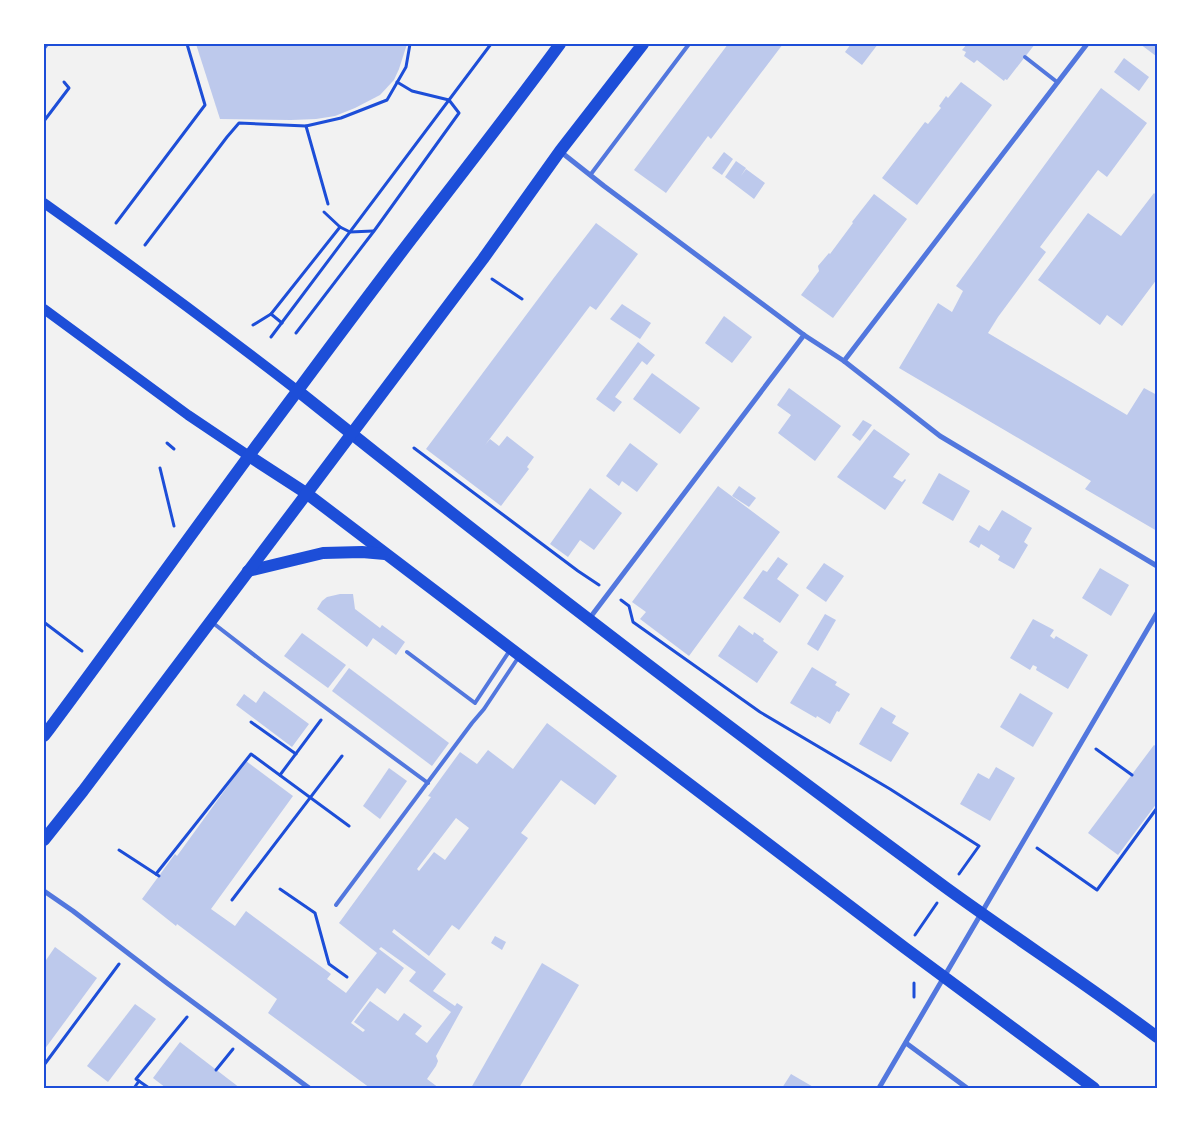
<svg xmlns="http://www.w3.org/2000/svg" width="1201" height="1132" font-family="Lato,sans-serif">
	<style>
		.building { fill: #bdc9ec; fill-rule: evenodd }
		.lines { fill: none; stroke-linecap: round; stroke-linejoin: round }
		.path { stroke: #1d4ed8; stroke-width: 3 }
		.service { stroke: #5277de; stroke-width: 4 }
		.minor { stroke: #5277de; stroke-width: 5 }
		.secondary { stroke: #1d4ed8; stroke-width: 10 }
		.primary { stroke: #1d4ed8; stroke-width: 12 }
		.neatline { fill: none; stroke: #1d4ed8; stroke-width: 2 }
	</style>
	<rect width="100%" height="100%" fill="#f2f2f2"/>
	<!-- building -->
	<g class="building">
		<path d="M196,44h211l-8,25 -5,11 -14,15 -25,13 -20,8 -19,3 -25,1 -71,-1z"/>
		<path d="M728,44h55l-72,95 -3,-3 -42,57 -32,-23z"/>
		<path d="M851,44h27l-16,21 -17,-13z"/>
		<path d="M967,44h68l-28,36 -2,-1 -1,2 -27,-21 -3,3 -10,-7 2,-4 -4,-2z"/>
		<path d="M1140,44h17v10l-1,2z"/>
		<path d="M1124,58l25,19 -10,14 -25,-19z"/>
		<path d="M961,82l31,23 -75,100 -35,-27 43,-56 3,2 13,-16 -2,-2 7,-10 2,2z"/>
		<path d="M1101,88l46,35 -40,54 -9,-7 -58,77 6,5 -48,65 -10,16 139,82 17,-27 13,7v136l-72,-42 6,-8 -192,-113 39,-65 14,9 11,-21 -7,-5z"/>
		<path d="M724,152l9,7 -11,16 -10,-7z"/>
		<path d="M736,161l10,7 -5,8 5,-7 19,14 -11,16 -29,-22z"/>
		<path d="M1154,193l3,3v83l-35,47 -15,-11 -7,10 -62,-45 50,-67 33,23z"/>
		<path d="M874,194l33,25 -74,99 -32,-23 18,-24 -1,-5 11,-13 1,1 23,-31 -1,-1z"/>
		<path d="M596,223l42,31 -42,56 -6,-4 -105,139 5,-6 9,7 8,-10 27,21 -7,10 2,2 -28,37 -75,-57 127,-170z"/>
		<path d="M622,304l29,19 -11,16 -30,-20z"/>
		<path d="M724,316l28,21 -20,26 -27,-20z"/>
		<path d="M638,342l17,13 -8,10 -5,-4 -27,36 7,5 -8,10 -18,-13z"/>
		<path d="M652,373l48,35 -20,26 -47,-35z"/>
		<path d="M789,388l52,38 -26,35 -37,-28 13,-18 -14,-10z"/>
		<path d="M863,420l9,5 -12,16 -8,-6z"/>
		<path d="M874,429l36,25 -17,23 9,5 3,-3 1,1 -21,30 -48,-33z"/>
		<path d="M630,443l28,21 -21,28 -15,-11 -3,5 -13,-10z"/>
		<path d="M939,473l31,18 -17,30 -31,-18z"/>
		<path d="M718,486l62,46 -91,124 -49,-37 6,-7 -14,-10z"/>
		<path d="M739,486l17,12 -7,9 -17,-11z"/>
		<path d="M590,488l32,25 -28,37 -14,-10 -12,17 -18,-13z"/>
		<path d="M1002,510l30,18 -8,14 4,3 -14,24 -16,-9 2,-4 -19,-12 -2,4 -10,-6 10,-17 10,6z"/>
		<path d="M778,557l10,7 -11,15 22,16 -19,28 -37,-25 20,-28 4,2z"/>
		<path d="M824,563l20,13 -18,26 -20,-14z"/>
		<path d="M1100,568l29,17 -18,31 -29,-18z"/>
		<path d="M340,594h13l2,15 25,19 2,-3 23,17 -9,13 -23,-17 -6,9 -50,-38 5,-8 5,-4z"/>
		<path d="M825,614l11,6 -18,31 -11,-7z"/>
		<path d="M1033,619l21,11 -4,6 4,3 2,-3 32,19 -20,34 -32,-19 1,-3 -4,-2 -3,5 -20,-12z"/>
		<path d="M739,625l14,10 1,-3 10,7 -1,2 15,11 -21,31 -39,-27z"/>
		<path d="M302,633l44,32 -18,23 -44,-32z"/>
		<path d="M812,667l25,15 -2,3 15,9 -11,18 -2,-1 -7,13 -13,-8 -1,2 -26,-15z"/>
		<path d="M349,668l100,75 -17,23 -100,-75z"/>
		<path d="M264,691l45,33 -17,23 -56,-42 8,-11 12,9z"/>
		<path d="M1020,693l33,20 -20,34 -33,-20z"/>
		<path d="M881,707l15,9 -4,7 17,10 -18,29 -32,-18z"/>
		<path d="M547,723l70,53 -22,29 -34,-25 -40,53 7,5 -69,92 -7,-5 -23,31 -35,-27 -2,3 54,42 -13,17 22,15 2,-3 6,4 -27,49 2,5 -2,5 -9,13 12,9h-69l-102,-75 9,-14 -100,-75 -1,2 -34,-27 33,-45 2,2 69,-95 47,35 -82,113 24,17 11,-15 85,63 -4,5 19,14 31,-40 -38,-30 92,-126 -3,-1 32,-44 17,12 11,-14 25,19zM456,818l13,10 -24,32 -11,-8 -15,19 -2,-2zM381,947l35,25 -7,9 42,31 -24,31 -12,-9 7,-8 -18,-13 -6,8 -28,-20 -16,21 11,8 -2,2 -12,-9 26,-35 8,6 19,-26 -25,-19z"/>
		<path d="M1154,745l3,2v56l-39,52 -30,-22z"/>
		<path d="M996,767l19,11 -25,43 -30,-17 18,-31 11,6z"/>
		<path d="M389,768l18,13 -27,38 -17,-13z"/>
		<path d="M495,936l11,6 -4,8 -11,-7z"/>
		<path d="M55,947l42,31 -53,72v-87z"/>
		<path d="M542,963l37,22 -60,103h-48z"/>
		<path d="M135,1004l21,15 -48,63 -21,-16z"/>
		<path d="M180,1042l60,46h-74l-13,-10z"/>
		<path d="M791,1074l24,14h-33z"/>
	</g>
	<g class="lines">
		<!-- path -->
		<g class="path">
			<path d="M44,121l25,-33 -5,-6"/>
			<path d="M306,126l22,78"/>
			<path d="M324,212l16,15 10,5 23,-1"/>
			<path d="M116,223l89,-118 -18,-61"/>
			<path d="M145,245l82,-108 12,-14 67,3 35,-8 46,-18 19,-33 4,-23"/>
			<path d="M492,279l30,20"/>
			<path d="M271,314l69,-87"/>
			<path d="M253,325l18,-11 11,9"/>
			<path d="M296,333l78,-102 85,-118 -10,-13 -37,-9 -15,-9"/>
			<path d="M271,337l220,-293"/>
			<path d="M167,443l7,6"/>
			<path d="M414,448l164,123 21,14"/>
			<path d="M160,468l14,58"/>
			<path d="M621,600l8,6 4,16 127,90 130,77 89,57 -20,28"/>
			<path d="M45,623l37,28"/>
			<path d="M251,722l45,32"/>
			<path d="M1096,749l36,26"/>
			<path d="M280,775l41,-55"/>
			<path d="M1037,848l60,42 60,-82"/>
			<path d="M119,850l40,26"/>
			<path d="M156,874l95,-120 98,72"/>
			<path d="M280,889l35,24 14,51 18,13"/>
			<path d="M232,900l110,-144"/>
			<path d="M915,935l22,-32"/>
			<path d="M914,983v14"/>
			<path d="M44,1065l75,-101"/>
			<path d="M216,1070l17,-21"/>
			<path d="M134,1088l5,-7"/>
			<path d="M149,1088l-13,-9 51,-62"/>
		</g>
		<!-- service -->
		<g class="service">
			<path d="M44,48l3,-4"/>
			<path d="M1025,57l32,25"/>
			<path d="M591,174l98,-130"/>
			<path d="M213,623l49,38 166,122"/>
			<path d="M407,652l68,51 35,-53"/>
			<path d="M336,905l136,-182 12,-14 34,-51"/>
		</g>
		<!-- minor -->
		<g class="minor">
			<path d="M561,152l43,34 200,149 40,26 96,75 217,130"/>
			<path d="M844,361l243,-317"/>
			<path d="M589,619l215,-284"/>
			<path d="M44,891l29,20 94,72 142,105"/>
			<path d="M906,1043l61,45"/>
			<path d="M879,1088l278,-475"/>
		</g>
		<!-- secondary -->
		<g class="secondary">
			<path d="M44,203c86,61 170,123 254,188"/>
			<path d="M44,309l144,106 61,41"/>
		</g>
		<!-- primary -->
		<g class="primary">
			<path d="M298,391c212,170 428,335 647,496 70,51 143,98 212,150"/>
			<path d="M249,456l57,37 599,455 189,140"/>
			<path d="M248,571l75,-18 39,-1 23,2"/>
			<path d="M44,736c71,-95 140,-192 210,-287 48,-64 95,-128 143,-191 55,-72 110,-142 163,-214"/>
			<path d="M44,840l39,-49 400,-532 77,-108 83,-107"/>
		</g>
	</g>
	<!-- border -->
	<rect width="1201" height="1132" fill="none" stroke="#ffffff" stroke-width="90"/>
	<rect x="45" y="45" width="1111" height="1042" class="neatline"/>
</svg>
